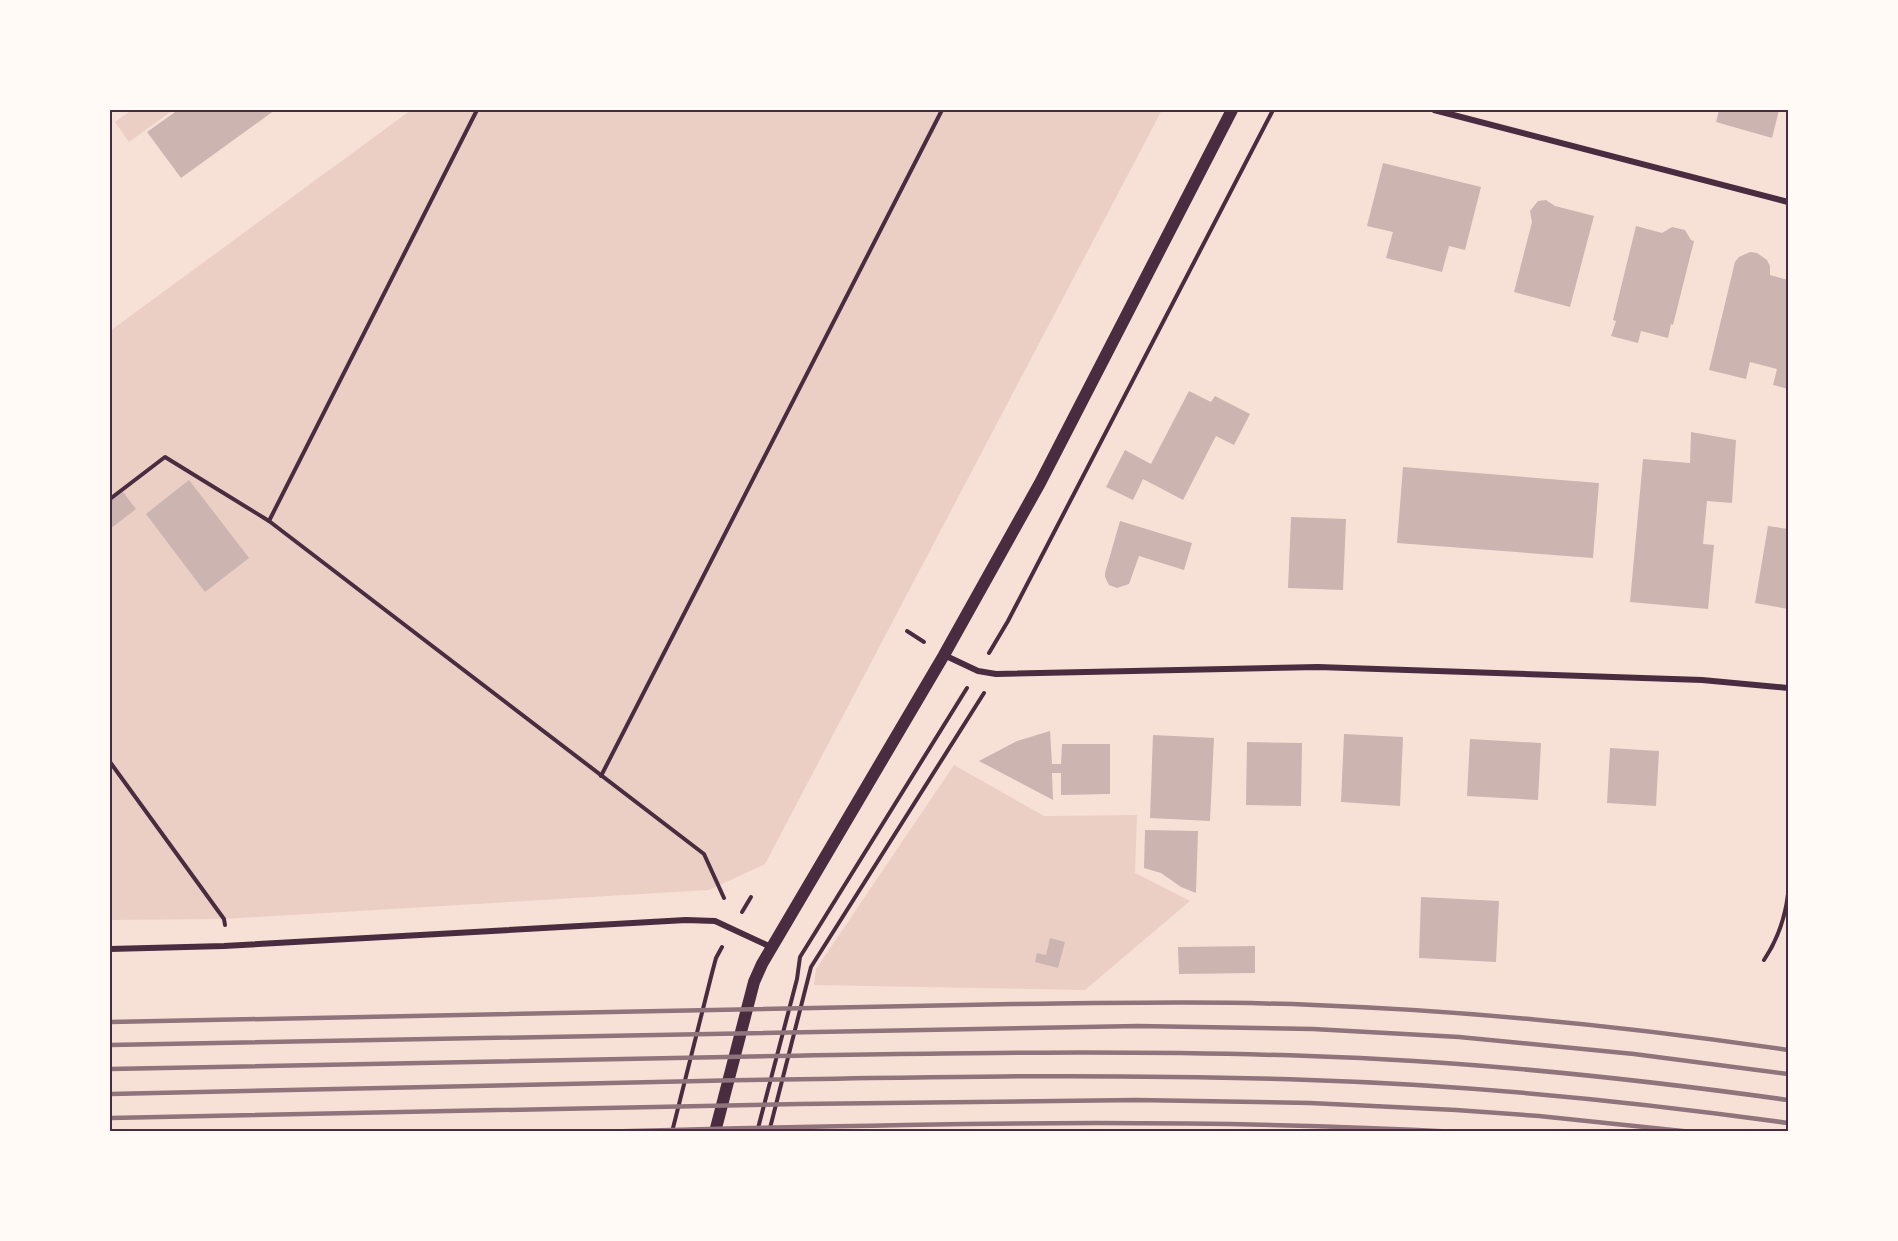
<svg xmlns="http://www.w3.org/2000/svg" width="1898" height="1241" font-family="'Titillium Web',sans-serif">
	<style>
		.green { fill: #ebcfc5 }
		.building { fill: #ccb4b1 }
		.lines { fill: none; stroke-linecap: round; stroke-linejoin: round }
		.path { stroke: #4a2c40; stroke-width: 4 }
		.minor { stroke: #4a2c40; stroke-width: 6 }
		.secondary { stroke: #4a2c40; stroke-width: 12 }
		.rail { stroke: #8f747c; stroke-width: 4.5 }
		.neatline { fill: none; stroke: #4a2c40; stroke-width: 2 }
	</style>
	<rect width="100%" height="100%" fill="#f7e1d7"/>
	<!-- green -->
	<g class="green">
		<path d="M132,110h41l-44,32 -14,-20z"/>
		<path d="M411,110h751l-397,754 -56,26 -485,29 -114,1v-589z"/>
		<path d="M954,765l90,51 93,-1 -2,58 55,28 -105,89 -271,-5 2,-16z"/>
	</g>
	<!-- building -->
	<g class="building">
		<path d="M178,110h97l-94,68 -34,-46z"/>
		<path d="M1719,110h60l-7,28 -56,-16z"/>
		<path d="M1383,163l98,24 -16,63 -16,-4 -7,26 -56,-14 7,-26 -26,-6z"/>
		<path d="M1546,200l9,6 39,10 -24,91 -56,-15 18,-70 -2,-11 8,-10z"/>
		<path d="M1636,226l26,7 10,-6 13,3 6,10 3,1 -21,84 -2,-1 -3,14 -27,-7 -3,12 -27,-7 5,-15 -3,-1z"/>
		<path d="M1750,252l7,1 10,7 3,6v9l18,5v109l-15,-4 4,-16 -27,-7 -4,17 -37,-9 26,-108 4,-5z"/>
		<path d="M1189,391l22,11 4,-6 35,18 -16,31 -18,-9 -33,64 -40,-21 -10,21 -27,-13 19,-37 26,14z"/>
		<path d="M1691,432l45,8 -4,63 -25,-2 -4,43 11,1 -6,64 -78,-7 13,-143 47,4z"/>
		<path d="M1403,467l196,16 -6,75 -196,-15z"/>
		<path d="M189,480l60,78 -44,34 -59,-78z"/>
		<path d="M123,492l13,17 -26,20v-28z"/>
		<path d="M1291,517l55,2 -3,71 -55,-2z"/>
		<path d="M1120,521l72,22 -8,27 -45,-14 -10,28 -12,4 -8,-3 -4,-8v-4z"/>
		<path d="M1768,526l20,3v80l-33,-6z"/>
		<path d="M1050,731l2,33h9l1,-20h48v50l-49,1v-22h-9l1,27 -74,-39 38,-20z"/>
		<path d="M1344,734l59,3 -3,69 -59,-4z"/>
		<path d="M1153,735l61,3 -4,83 -60,-3z"/>
		<path d="M1470,739l71,4 -3,57 -71,-4z"/>
		<path d="M1247,742l55,1 -1,63 -55,-1z"/>
		<path d="M1610,748l49,3 -3,55 -49,-3z"/>
		<path d="M1145,830l53,1 -2,62 -15,-6 -20,-14 -17,-5z"/>
		<path d="M1421,897l78,4 -3,61 -77,-4z"/>
		<path d="M1050,938l15,4 -7,26 -23,-6 2,-9 9,2z"/>
		<path d="M1255,946v27l-76,1 -1,-27z"/>
	</g>
	<g class="lines">
		<!-- path -->
		<g class="path">
			<path d="M110,499l55,-42 104,64 435,333 20,44"/>
			<path d="M269,521l208,-411"/>
			<path d="M907,631l17,11"/>
			<path d="M989,653l19,-32 265,-511"/>
			<path d="M110,762l114,157 1,6"/>
			<path d="M601,776l341,-666"/>
			<path d="M742,912l9,-15"/>
			<path d="M1764,960c14,-21 21,-41 24,-66"/>
			<path d="M672,1132l40,-159 4,-15 6,-11"/>
			<path d="M757,1132l40,-153 3,-22 167,-269"/>
			<path d="M769,1132l42,-165 173,-274"/>
		</g>
		<!-- minor -->
		<g class="minor">
			<path d="M1434,110l354,92"/>
			<path d="M944,655l34,16 18,3 322,-7 384,13 86,8"/>
			<path d="M110,949l114,-3 462,-26 29,1 56,26"/>
		</g>
		<!-- secondary -->
		<path class="secondary" d="M715,1132l39,-150 8,-18 182,-309 96,-172 192,-373"/>
		<!-- rail -->
		<g class="rail">
			<path d="M110,1022l904,-18c99,-1 200,-3 300,1 159,6 317,22 474,45"/>
			<path d="M110,1045l1028,-19 175,3 146,8 175,17 154,20"/>
			<path d="M110,1069c222,-4 444,-9 667,-13 177,-3 355,-6 532,0 161,5 321,22 479,44"/>
			<path d="M110,1094c197,-5 394,-8 591,-13 202,-4 405,-8 608,-1 161,5 321,21 479,43"/>
			<path d="M110,1118l689,-14 337,-4 174,3 146,7 83,6 153,16"/>
			<path d="M587,1132c290,-7 580,-16 870,0"/>
		</g>
	</g>
	<!-- border -->
	<rect width="1898" height="1241" fill="none" stroke="#fffaf5" stroke-width="222"/>
	<rect x="111" y="111" width="1676" height="1019" class="neatline"/>
</svg>
